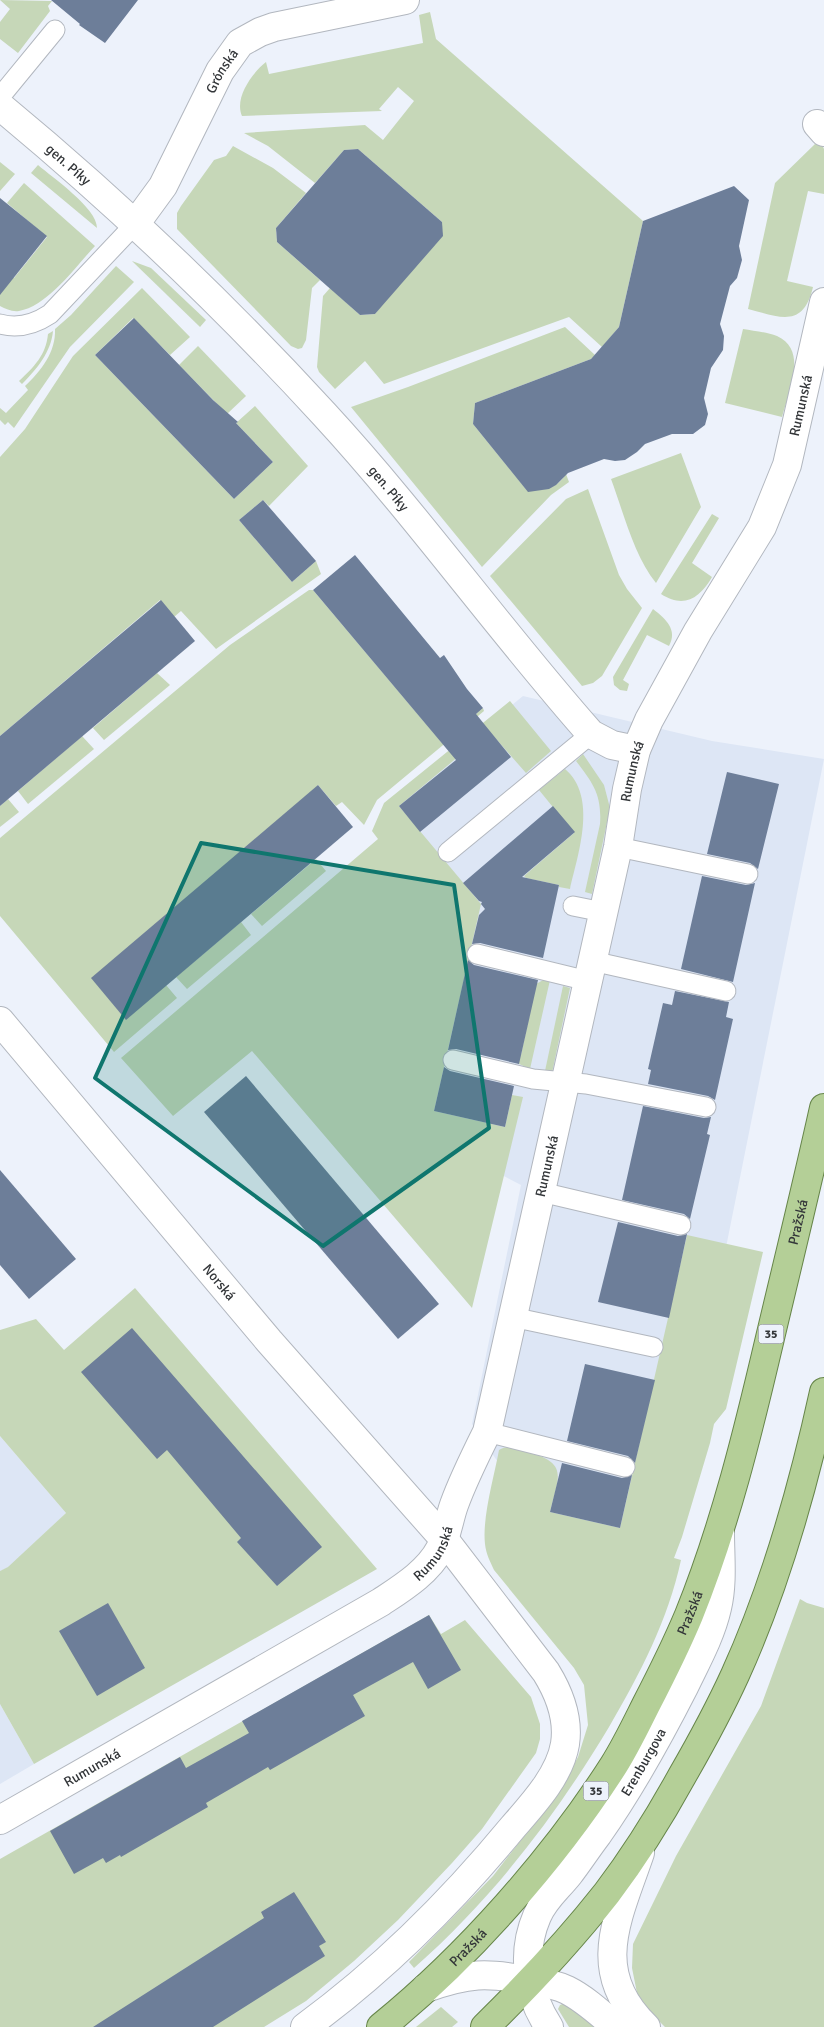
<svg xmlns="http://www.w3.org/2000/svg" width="824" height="2027" font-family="Signika,sans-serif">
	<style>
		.built { fill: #dde6f5 }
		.green { fill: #c6d7b8 }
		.building { fill: #6d7e99 }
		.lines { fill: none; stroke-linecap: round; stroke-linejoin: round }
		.lane-casing { stroke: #b2b7bf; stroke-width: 21 }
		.street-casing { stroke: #b2b7bf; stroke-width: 30 }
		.primary-casing { stroke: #668549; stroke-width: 30 }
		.lane { stroke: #fff; stroke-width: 19 }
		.street { stroke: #fff; stroke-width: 28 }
		.primary { stroke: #b4cf97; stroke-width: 28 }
		.marked { fill: #0f766e; fill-opacity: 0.2; stroke: #0f766e; stroke-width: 4; stroke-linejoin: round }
		.labels { text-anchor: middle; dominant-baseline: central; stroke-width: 5; stroke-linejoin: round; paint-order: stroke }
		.shield { fill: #edf2fb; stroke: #6b6e73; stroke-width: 1 }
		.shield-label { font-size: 12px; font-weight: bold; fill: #333639 }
		.street-label { font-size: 14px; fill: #333639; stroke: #edf2fb }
	</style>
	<rect width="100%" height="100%" fill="#edf2fb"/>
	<!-- built -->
	<g class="built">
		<path d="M523,696l189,45 112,18 -165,822 -82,-3 -105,-154 49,-239 -109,-57 -21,-324z"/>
		<path d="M0,1436l66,77 -58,55 -8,3z"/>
		<path d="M0,1704l34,60 -34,20z"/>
	</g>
	<!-- green -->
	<g class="green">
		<path d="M0,0l52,1 -4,5 2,5 -32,42 -18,-14v-17l10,-13z"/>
		<path d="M430,12l6,27 207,182 -24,106 -17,20 -33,-30 -185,67 -19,-23 -30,28 -16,-17 -2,-5 6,-71 7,-8 30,27 15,-1 67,-92 -84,-73 -14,1 -29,33 -47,-37 -24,-13 121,-8 18,15 31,-39 -16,-14 -19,22 3,2 -140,5c-8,-18 10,-43 24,-54l3,12 154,-31 -4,-28z"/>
		<path d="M815,144l7,1 2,4v45l-16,-3 -21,90 26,6c-10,42 -33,30 -65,22l27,-126z"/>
		<path d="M233,146l40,22 33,25 -30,35 1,14 43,38 -8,8 -6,52 -4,8 -4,1 -7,-3 -114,-117v-16l4,-7 33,-46 12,-4z"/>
		<path d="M0,162l15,12 -15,17z"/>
		<path d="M38,165c15,13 59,43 59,63l-66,-55z"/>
		<path d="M24,183l71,63c-19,20 -47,60 -76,65 -7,1 -13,-2 -19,-5v-39l14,11 33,-41 -40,-34z"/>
		<path d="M132,261l19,7 55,52 -6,7z"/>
		<path d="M116,266l18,16 -64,65 -56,81 -6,-6 -3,3 -5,-5v-12l6,5 22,-23 -3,-4c16,-15 31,-34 30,-57l16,-14z"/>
		<path d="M142,288l48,49 -20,18 -37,-37 -38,37 139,144 39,-37 -37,-39 19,-17 53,60 -39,40 -6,-6 -24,20 53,62 24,-21 5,13 -105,75 -35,-38 -7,6 -14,-17 -160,136v-279l25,-28 48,-73z"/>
		<path d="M565,327l30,28 -4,4 -116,44 -2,21 53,65c16,2 31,0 40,-15l3,8 -18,13 -69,72 -131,-160 57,-20z"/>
		<path d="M743,329c11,2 24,3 34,7 32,14 11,58 5,81l-57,-14z"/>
		<path d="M53,331c-2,21 -16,38 -31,53l-3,-3c15,-14 27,-26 29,-47z"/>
		<path d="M198,346l48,50 -19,18 -48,-49z"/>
		<path d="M681,453l20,54 -45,76c-22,-27 -33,-72 -45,-104z"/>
		<path d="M588,489l31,86 8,14 15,19 -40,68 -9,7 -11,3 -92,-110 76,-77z"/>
		<path d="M712,514l7,4 -27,45 20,14c-12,21 -28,32 -51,17z"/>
		<path d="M309,590h4l129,153 41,-35 1,3 -107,89 -13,25 -22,-23 -6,4 -18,-21 -152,200 11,13 -63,54 -114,-136v-78l230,-193z"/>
		<path d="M653,609c13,10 25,21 16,37l-22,-11 -24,45 6,4 -2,7 -7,-1 -6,-5 -1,-8z"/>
		<path d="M157,673l13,12 -66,55 -11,-12z"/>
		<path d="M510,701l41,50 -25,22 -37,-42 -90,75 82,98 -47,207 71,16 7,-32 11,2 -51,211 -220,-257 -79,65 -52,-58 257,-219 -6,-8 12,-28z"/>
		<path d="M82,736l12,13 -66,55 -10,-13z"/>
		<path d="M583,754l21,31 6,23 -18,86 -7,-2 15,-68c2,-29 -7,-41 -24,-63z"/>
		<path d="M565,769c33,28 13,85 5,120l-11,-2v-2l-33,-7 -2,-2 50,-43 -35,-43z"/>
		<path d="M8,799l11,13 -19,15v-21z"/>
		<path d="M316,859l10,12 -64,55 -11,-12z"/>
		<path d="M241,922l10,13 -64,54 -11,-12z"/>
		<path d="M545,979l5,1 -20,89 -15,-7 6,-7 15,-71z"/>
		<path d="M563,986l7,2 -18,85 -7,-2z"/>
		<path d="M687,1235l76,17 -37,157 -12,15 -4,19 -28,94 -8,21 7,2c-13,60 -41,114 -72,167 -54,90 -116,171 -195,241l-5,-6 84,-86 52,-67 22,-32 11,-20 10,-32 -4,-40 -10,-17 -80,-98c-4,-9 -8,-16 -9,-26 -3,-26 9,-67 14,-94 8,-5 18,-2 26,1 44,12 34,24 25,61l70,16z"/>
		<path d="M135,1288l242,281 -343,195 -34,-60v-133l8,-4 58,-54 -66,-77v-106l36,-11 28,31z"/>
		<path d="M800,1599l7,4 17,5v419h-159l-15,-15 -13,-19 -5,-25 1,-24 43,-88 85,-150z"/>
		<path d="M429,1615l12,19 24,-14 66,77 9,27v15l-4,14 -54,76 -30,34 -54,57 -44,41 -48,40 -42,26h-264v-168z"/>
		<path d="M565,2003l35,24h-31l-11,-18 2,-4z"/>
		<path d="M441,2007l17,15 -6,5h-36z"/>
	</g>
	<!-- building -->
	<g class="building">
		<path d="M51,0h87l-33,43 -26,-18 1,-1z"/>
		<path d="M358,149l84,73 1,14 -68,78 -15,1 -83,-73 -1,-14 68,-78z"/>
		<path d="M734,186l15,14 -10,46 3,14 -5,18 -7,8 -10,38 4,12 -1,14 -12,18 -7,30 4,16 -3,11 -12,9h-21l-27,10 -8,8 -12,8 -10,1 -11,-2 -36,14 -12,12 -7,4 -21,3 -55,-68 2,-21 116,-44 28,-32 24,-106z"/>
		<path d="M0,198l47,38 -47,59z"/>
		<path d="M134,318l79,82 25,22 -2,1 37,39 -39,37 -139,-144z"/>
		<path d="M263,500l53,61 -24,21 -53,-62z"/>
		<path d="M355,555l85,103 4,-3 23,34 16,19 -7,6 35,43 -91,75 -21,-26 57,-46 -143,-170z"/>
		<path d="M161,600l34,41 -195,165v-70z"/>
		<path d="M727,772l52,12 -21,85 -8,-6 -43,-9z"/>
		<path d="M318,785l35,42 -227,193 -35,-42z"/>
		<path d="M553,806l22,26 -53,45 37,8 -16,73 -63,-15 -8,1 7,-29 6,-6 -4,-5 1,-2 -3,-1 -16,-18z"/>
		<path d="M702,876l44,9 9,-2 -22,99 -52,-13z"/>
		<path d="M468,960l6,5 64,15 -19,84 -63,-15 -8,1z"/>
		<path d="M675,991l54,11 -3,15 7,2 -18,81 -7,-4 -60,-12 3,-14 -3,-1 15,-66 9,2z"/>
		<path d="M444,1067l6,4 64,15 -9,41 -71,-16z"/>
		<path d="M246,1076l193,228 -41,35 -194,-227z"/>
		<path d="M643,1106l61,12 7,-1 -4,17 3,1 -20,84 -6,-5 -62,-14z"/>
		<path d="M0,1170l76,89 -47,40 -29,-34z"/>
		<path d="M618,1222l60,14 9,-2 -18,84 -71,-16z"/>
		<path d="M132,1328l190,219 -45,39 -40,-44 4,-4 -74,-88 -10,9 -76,-87z"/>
		<path d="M585,1364l70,16 -20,83 -7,-7 -61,-15z"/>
		<path d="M562,1463l60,15 10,-3 -12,53 -70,-16z"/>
		<path d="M108,1603l37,65 -48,28 -38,-65z"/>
		<path d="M429,1615l32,55 -33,19 -15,-27 -60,33 12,21 -95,54 -2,-3 -62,36 2,4 -87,50 -1,-2 -14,8 -3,-5 -29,16 -24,-43 130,-74 6,11 63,-35 -7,-12z"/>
		<path d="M294,1892l32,50 -7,4 6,10 -112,71h-120l171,-109 -3,-6z"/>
	</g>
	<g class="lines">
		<defs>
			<g id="lane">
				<path d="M0,97l55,-67"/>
				<path d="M0,324c18,5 35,0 50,-10l86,-91"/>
				<path d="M618,847l130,27"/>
				<path d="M448,852l143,-118"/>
				<path d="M573,906l30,6"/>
				<path d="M477,954l111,27"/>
				<path d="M592,961l134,30"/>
				<path d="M453,1060l80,19 53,5 120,23"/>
				<path d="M541,1192l140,33"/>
				<path d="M512,1317l141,30"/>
				<path d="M487,1432l138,35"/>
			</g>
			<g id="street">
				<path id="s1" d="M0,106c115,95 223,198 324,308 94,102 175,216 267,320l21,11 24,5"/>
				<path d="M817,124l7,8"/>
				<path id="s2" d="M136,223l27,-37 57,-115 20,-28 20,-11 14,-5 131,-27"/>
				<path id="s3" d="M0,1021l269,320 175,198 102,133c13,21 23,46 19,72 -5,31 -32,60 -52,83 -61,74 -130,143 -208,200"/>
				<path id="s4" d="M0,1820l381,-218c21,-14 47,-30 59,-53 7,-13 9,-30 14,-44 9,-25 21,-49 33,-73l131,-585 9,-58 9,-39 13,-30 49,-89 64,-104 25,-62 37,-163"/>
				<path d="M640,1853c-22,65 -52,118 6,174"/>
				<path d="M426,1988c42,-15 61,-16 104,-7 13,2 25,3 37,9 18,9 34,24 49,37"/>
				<path id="s5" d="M549,2027c-22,-33 -28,-74 -12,-111 7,-17 21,-28 32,-42 10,-13 19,-27 29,-40 33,-47 60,-96 86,-147 12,-25 27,-52 33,-79 6,-25 3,-51 3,-76"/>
			</g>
			<g id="primary">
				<path id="s6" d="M381,2027c86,-70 173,-168 233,-262 12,-19 22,-40 32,-60 15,-29 30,-59 43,-90 36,-89 59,-183 81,-277 18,-76 37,-153 54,-230"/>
				<path d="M485,2027c43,-42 85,-87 122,-134 28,-37 53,-77 75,-117 19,-33 37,-66 53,-101 41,-90 68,-187 89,-283"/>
			</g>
		</defs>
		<!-- lane casing -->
		<use href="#lane" class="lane-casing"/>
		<!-- street casing -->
		<use href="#street" class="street-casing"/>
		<!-- primary casing -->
		<use href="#primary" class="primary-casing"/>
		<!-- lane -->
		<use href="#lane" class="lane"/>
		<!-- street -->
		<use href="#street" class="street"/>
		<!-- primary -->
		<use href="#primary" class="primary"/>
	</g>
	<!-- marked area -->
	<path class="marked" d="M201,843l253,42 35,243 -166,118 -228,-168z"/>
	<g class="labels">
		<!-- shield labels -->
		<g class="shield">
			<rect x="758.5" y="1324.5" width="25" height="19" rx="4"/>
			<rect x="583.5" y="1781.5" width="25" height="19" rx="4"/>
		</g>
		<g class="shield-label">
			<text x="771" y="1334">35</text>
			<text x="596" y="1791">35</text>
		</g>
		<!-- street labels -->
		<g class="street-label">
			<text stroke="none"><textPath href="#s2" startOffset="175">Grónská</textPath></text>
			<text stroke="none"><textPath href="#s1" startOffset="90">gen. Píky</textPath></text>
			<text stroke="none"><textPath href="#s4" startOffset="1728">Rumunská</textPath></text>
			<text stroke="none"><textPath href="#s1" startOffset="546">gen. Píky</textPath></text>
			<text stroke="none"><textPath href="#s4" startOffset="1322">Rumunská</textPath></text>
			<text stroke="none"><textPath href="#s4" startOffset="918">Rumunská</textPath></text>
			<text stroke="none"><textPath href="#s6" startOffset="928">Pražská</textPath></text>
			<text stroke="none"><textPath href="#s3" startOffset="341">Norská</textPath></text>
			<text stroke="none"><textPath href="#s4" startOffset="512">Rumunská</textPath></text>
			<text stroke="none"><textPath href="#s6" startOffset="522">Pražská</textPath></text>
			<text stroke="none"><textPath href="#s5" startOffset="304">Erenburgova</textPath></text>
			<text stroke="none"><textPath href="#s4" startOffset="106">Rumunská</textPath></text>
			<text stroke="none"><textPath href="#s6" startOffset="118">Pražská</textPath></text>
		</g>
	</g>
</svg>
